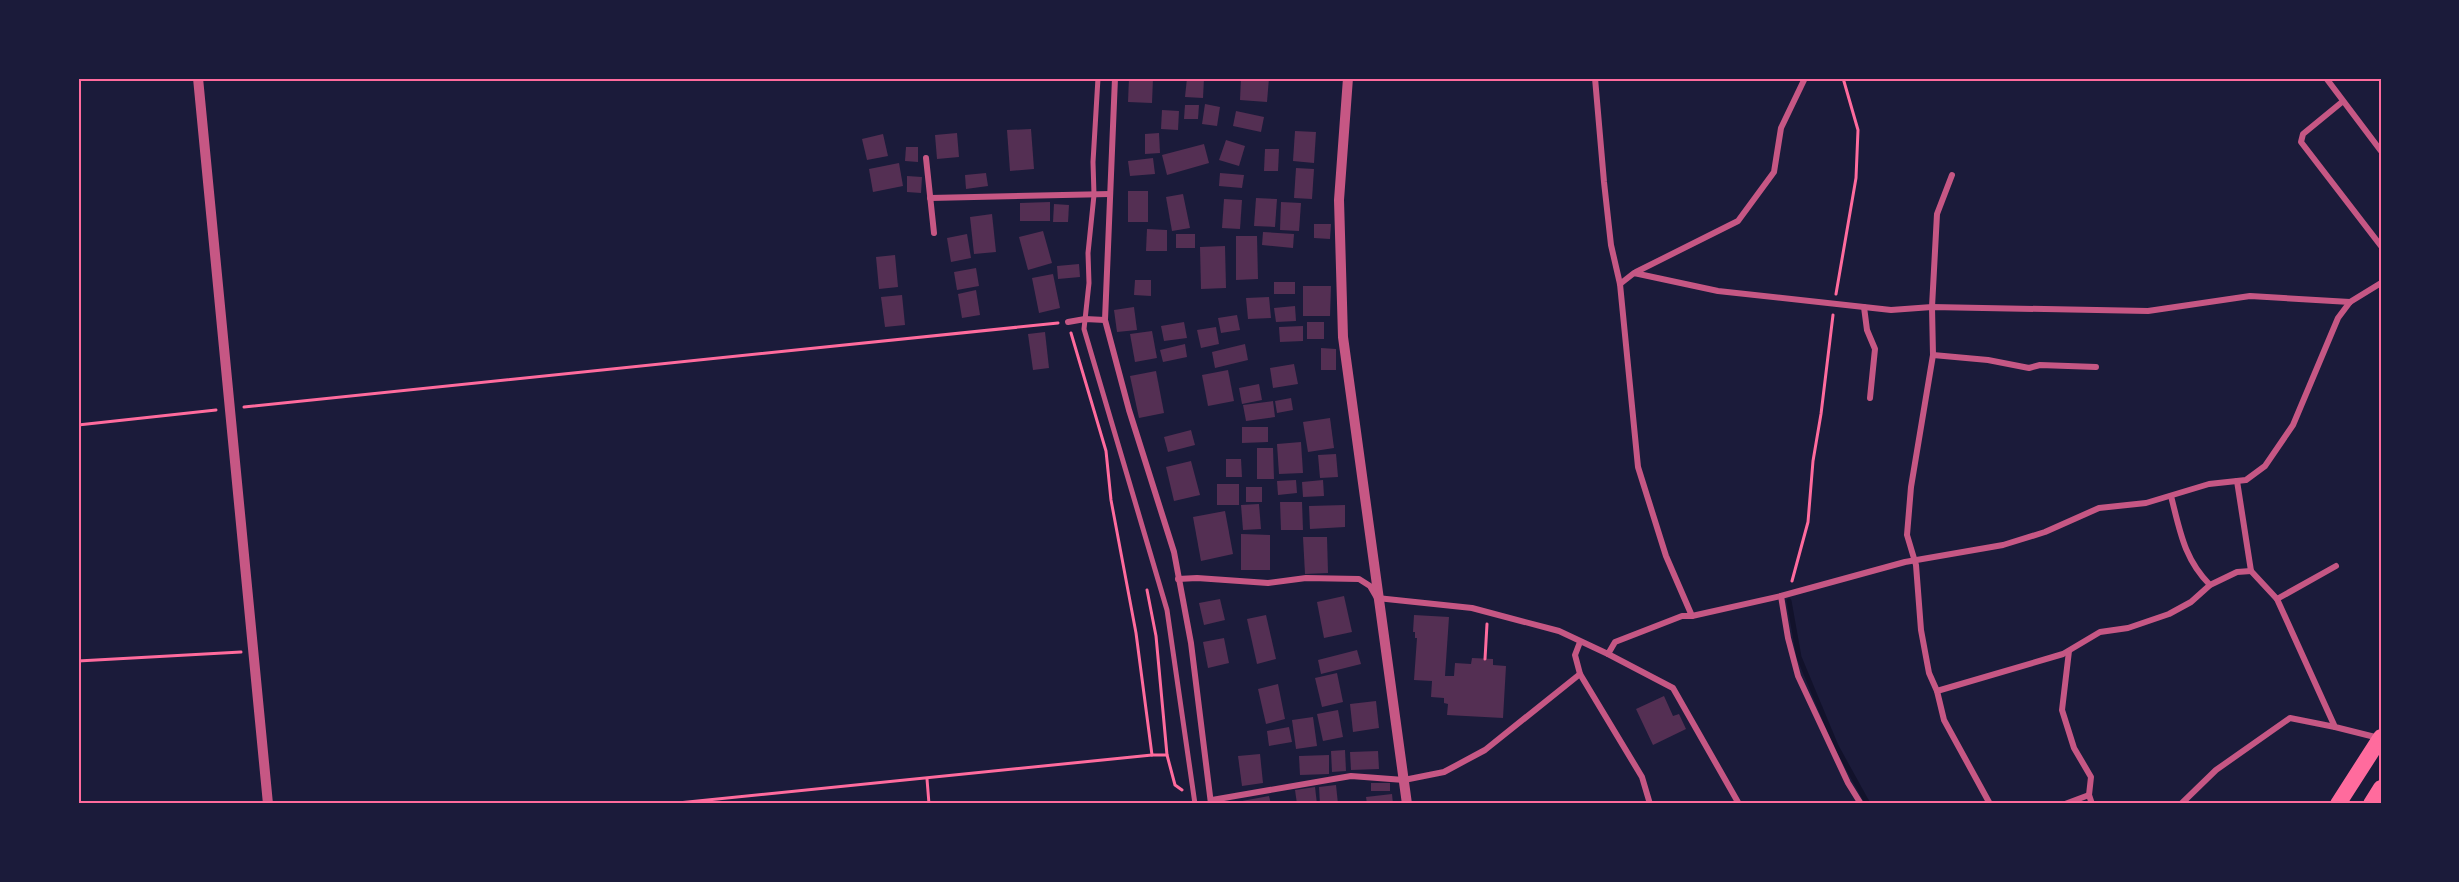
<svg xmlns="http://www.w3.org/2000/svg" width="2459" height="882" font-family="'PT Sans',sans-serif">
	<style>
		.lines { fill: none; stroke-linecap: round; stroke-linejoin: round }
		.stream { stroke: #12122b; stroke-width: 5 }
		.building { fill: #542f53 }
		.path { stroke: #ff6b9d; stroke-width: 3 }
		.pedestrian { stroke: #c65784; stroke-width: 5 }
		.minor { stroke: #c65784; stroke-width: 6 }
		.tertiary { stroke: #c65784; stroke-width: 10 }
		.trunk { stroke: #ff6b9d; stroke-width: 16 }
		.neatline { fill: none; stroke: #ff6b9d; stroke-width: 2 }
	</style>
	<rect width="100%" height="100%" fill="#1b1b3a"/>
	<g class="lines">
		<!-- stream -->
		<path class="stream" d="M1789,601l10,56 37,89 32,58"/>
	</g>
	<!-- building -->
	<g class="building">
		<path d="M1129,78h24l-1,25 -24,-1z"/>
		<path d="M1187,78h17l-1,20 -18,-1z"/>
		<path d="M1241,78h28l-2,24 -27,-2z"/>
		<path d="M1205,104l15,3 -3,19 -15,-2z"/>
		<path d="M1185,105h14l-1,14h-14z"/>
		<path d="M1162,110l17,1 -1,19 -17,-1z"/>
		<path d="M1236,111l28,6 -3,15 -28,-6z"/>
		<path d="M1031,129l3,40 -24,2 -3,-41z"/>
		<path d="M1295,131l21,1 -2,31 -21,-2z"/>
		<path d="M957,133l2,24 -22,2 -2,-24z"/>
		<path d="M1159,133l1,20 -15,1v-20z"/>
		<path d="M883,134l5,22 -21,4 -5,-21z"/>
		<path d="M1226,140l19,6 -6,20 -20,-6z"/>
		<path d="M1204,144l5,19 -42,12 -5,-20z"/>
		<path d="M906,147h12v15l-13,-1z"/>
		<path d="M1265,149h14l-1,22h-14z"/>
		<path d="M1153,158l2,16 -25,2 -2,-15z"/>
		<path d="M899,163l4,23 -30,6 -4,-23z"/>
		<path d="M1296,168l18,1 -2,30 -18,-1z"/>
		<path d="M986,173l2,13 -22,3 -1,-14z"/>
		<path d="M1220,173l24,2 -2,13 -23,-2z"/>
		<path d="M907,176l15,1 -1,16 -14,-1z"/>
		<rect x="1128" y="191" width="20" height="31"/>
		<path d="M1183,194l7,34 -18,3 -6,-34z"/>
		<path d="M1256,198l21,1 -2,28 -21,-1z"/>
		<path d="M1224,199l18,1 -2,29 -18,-1z"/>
		<path d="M1050,202v19h-30v-18z"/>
		<path d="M1281,202l20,1 -2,28 -19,-1z"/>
		<path d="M1054,204l15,1 -1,17h-15z"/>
		<path d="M992,214l4,38 -22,2 -4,-37z"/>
		<path d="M1314,224h17l-1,15 -16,-1z"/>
		<path d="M1147,229l20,1v21h-21z"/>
		<path d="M1043,231l9,32 -24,7 -9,-33z"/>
		<path d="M1263,232l31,2 -1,14 -31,-3z"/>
		<path d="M967,234l4,24 -20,4 -4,-24z"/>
		<rect x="1176" y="234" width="19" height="14"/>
		<path d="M1236,236h21l1,43 -22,1z"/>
		<path d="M1225,246l1,42 -25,1 -1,-42z"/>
		<path d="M895,255l3,32 -19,2 -3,-32z"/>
		<path d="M1079,264l1,13 -22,2 -1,-13z"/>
		<path d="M976,268l3,18 -22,4 -3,-18z"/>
		<path d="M1053,274l7,34 -21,5 -7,-35z"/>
		<path d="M1135,280h16v16l-17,-1z"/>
		<rect x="1274" y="282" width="21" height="12"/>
		<path d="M1303,286h28l-1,30h-27z"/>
		<path d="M976,290l4,25 -18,3 -4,-24z"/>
		<path d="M902,295l3,30 -20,2 -4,-30z"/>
		<path d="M1269,297l2,21 -23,1 -2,-21z"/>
		<path d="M1295,306l1,15 -20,1 -2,-14z"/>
		<path d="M1134,307l3,23 -20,2 -3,-22z"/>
		<path d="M1237,315l3,15 -19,3 -3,-15z"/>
		<path d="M1184,322l3,16 -23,3 -3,-15z"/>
		<rect x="1307" y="322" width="17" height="17"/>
		<path d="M1303,326v15l-23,1 -1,-15z"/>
		<path d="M1216,327l3,17 -18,4 -4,-18z"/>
		<path d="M1152,331l5,27 -22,4 -5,-28z"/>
		<path d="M1045,332l4,36 -16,2 -5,-36z"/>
		<path d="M1185,344l2,13 -24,5 -3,-12z"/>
		<path d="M1245,344l3,16 -33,8 -3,-16z"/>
		<path d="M1321,348l15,1v21h-15z"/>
		<path d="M1294,364l4,20 -25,4 -3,-20z"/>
		<path d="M1228,370l6,31 -26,5 -6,-31z"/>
		<path d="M1156,371l8,42 -25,5 -9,-42z"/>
		<path d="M1259,384l3,16 -20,4 -3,-16z"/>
		<path d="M1291,398l2,12 -16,3 -2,-12z"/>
		<path d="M1273,401l2,16 -29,4 -3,-16z"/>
		<path d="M1330,418l4,30 -26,4 -5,-30z"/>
		<path d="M1242,427h26v15l-26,1z"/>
		<path d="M1191,430l4,15 -27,7 -4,-15z"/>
		<path d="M1301,442l2,31 -24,1 -2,-30z"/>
		<path d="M1257,448h16l1,31h-17z"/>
		<path d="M1336,454l2,23 -18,1 -2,-23z"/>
		<path d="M1226,459h15l1,18h-16z"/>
		<path d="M1191,461l9,34 -26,6 -8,-34z"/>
		<path d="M1296,480l1,13 -19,2 -1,-14z"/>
		<path d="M1323,480l1,16 -21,1 -1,-15z"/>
		<rect x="1217" y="484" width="22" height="21"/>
		<rect x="1246" y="487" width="16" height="15"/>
		<path d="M1280,502h22l1,28h-22z"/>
		<path d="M1259,504l2,25 -18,1 -2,-25z"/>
		<path d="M1345,505v22l-35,2 -1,-23z"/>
		<path d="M1225,511l8,43 -32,7 -8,-44z"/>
		<path d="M1241,534l29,1v35h-29z"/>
		<path d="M1303,537h24l1,36 -23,1z"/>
		<path d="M1344,596l8,36 -28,6 -7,-36z"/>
		<path d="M1220,599l5,21 -21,5 -5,-22z"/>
		<path d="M1266,615l10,44 -19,5 -10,-45z"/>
		<path d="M1414,615l35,2 -4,59h9l1,-13 16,1 1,-6 21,1v6l13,1 -3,52 -56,-3 1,-11 -4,-1v-5l-13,-1 1,-16 -18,-1 3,-42h-2v-6h-2z"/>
		<path d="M1224,638l5,25 -21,5 -5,-26z"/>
		<path d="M1357,650l4,14 -40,10 -3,-14z"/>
		<path d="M1337,673l6,29 -21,5 -7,-29z"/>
		<path d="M1278,684l7,35 -19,5 -8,-35z"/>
		<path d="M1664,696l9,20 6,-2 7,15 -33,16 -17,-36z"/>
		<path d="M1376,701l3,27 -26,4 -3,-28z"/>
		<path d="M1338,710l5,27 -20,4 -6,-27z"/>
		<path d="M1313,717l4,29 -21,3 -4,-29z"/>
		<path d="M1289,727l3,15 -23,4 -2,-15z"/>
		<path d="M1345,750l1,21 -14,1 -1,-21z"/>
		<path d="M1378,751l1,18 -28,1 -1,-18z"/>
		<path d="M1260,754l3,29 -21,3 -4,-30z"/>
		<path d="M1329,755v19l-29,1 -1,-19z"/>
		<rect x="1371" y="783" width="19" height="8"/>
		<path d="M1336,785l2,19h-18l-1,-17z"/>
		<path d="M1315,787l2,17h-20l-2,-14z"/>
		<path d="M1392,794l1,10h-26l-1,-7z"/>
		<path d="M1269,796l2,8h-28l-1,-3z"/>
	</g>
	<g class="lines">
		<!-- path -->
		<g class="path">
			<path d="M1836,294l20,-116 2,-48 -15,-52"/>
			<path d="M244,407l814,-84"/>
			<path d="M78,425l138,-15"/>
			<path d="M1792,581l16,-59 5,-61 8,-47 12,-99"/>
			<path d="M1147,590l9,46 11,119h-15"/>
			<path d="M1485,659l2,-35"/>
			<path d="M78,661l163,-9"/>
			<path d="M1167,755l8,30 7,5"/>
			<path d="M927,779l2,25"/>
			<path d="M668,804l484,-49 -16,-122 -25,-133 -5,-49 -35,-118"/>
		</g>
		<!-- pedestrian -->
		<path class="pedestrian" d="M1098,78l-5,84 1,33 -6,58 1,30 -5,46 83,281 28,194"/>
		<!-- minor -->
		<g class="minor">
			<path d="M1115,78l-10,242 24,90 45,142 17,91 20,161"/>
			<path d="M1595,78l9,104 7,63 9,39 18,183 28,89 26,60"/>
			<path d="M2326,78l55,73"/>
			<path d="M2342,102l-39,32 -2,8 80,104"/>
			<path d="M926,158l8,75"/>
			<path d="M1952,175l-15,39 -5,93 1,48 -22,132 -4,48 9,30 5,65 8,43 8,18 7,29 46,84"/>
			<path d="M930,198l180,-4"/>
			<path d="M1636,272l102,-51 36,-49 7,-44 24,-50"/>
			<path d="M1620,284l14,-11 84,18 173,19 41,-3 216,4 102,-15 100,6"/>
			<path d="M1864,307l3,23 8,19 -5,49"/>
			<path d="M1068,322l17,-3 20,1"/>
			<path d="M1933,355l55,5 41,8 11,-3 56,2"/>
			<path d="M2237,481l14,90 26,28 58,128 44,11"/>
			<path d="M2171,496c9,35 13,63 39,89"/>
			<path d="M1178,579l19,-1 71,5 38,-5 53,1 11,7 7,12 95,10 87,23 49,23 7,-12 67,-26h10l89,-20 124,-34 98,-17 42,-13 54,-24 47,-5 63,-19 37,-4 19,-14 28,-41 45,-107 12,-16 31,-19"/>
			<path d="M1781,596l7,42 10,38 50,107 13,21"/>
			<path d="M2277,599l59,-33"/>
			<path d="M1580,642l-5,13 5,19 62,103 8,27"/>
			<path d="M2069,651l-7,59 12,38 17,29 -2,18 3,9"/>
			<path d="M1608,654l65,34 66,116"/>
			<path d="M1937,691l126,-37 37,-22 28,-4 41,-14 22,-12 19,-17 27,-13 14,-1"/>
			<path d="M1212,800l139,-24 53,4 40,-8 41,-22 95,-76"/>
			<path d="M2065,804l24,-9"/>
			<path d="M2181,804l35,-34 74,-52 45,9"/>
		</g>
		<!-- tertiary -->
		<g class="tertiary">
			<path d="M198,78l70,726"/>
			<path d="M1348,78l-9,122 4,137 64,467"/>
		</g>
		<!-- trunk -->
		<g class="trunk">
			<path d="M2338,804l43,-67"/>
			<path d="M2371,804l10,-16"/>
		</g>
	</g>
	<!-- border -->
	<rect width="2459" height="882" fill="none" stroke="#1b1b3a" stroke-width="159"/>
	<rect x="80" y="80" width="2300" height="722" class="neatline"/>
</svg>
